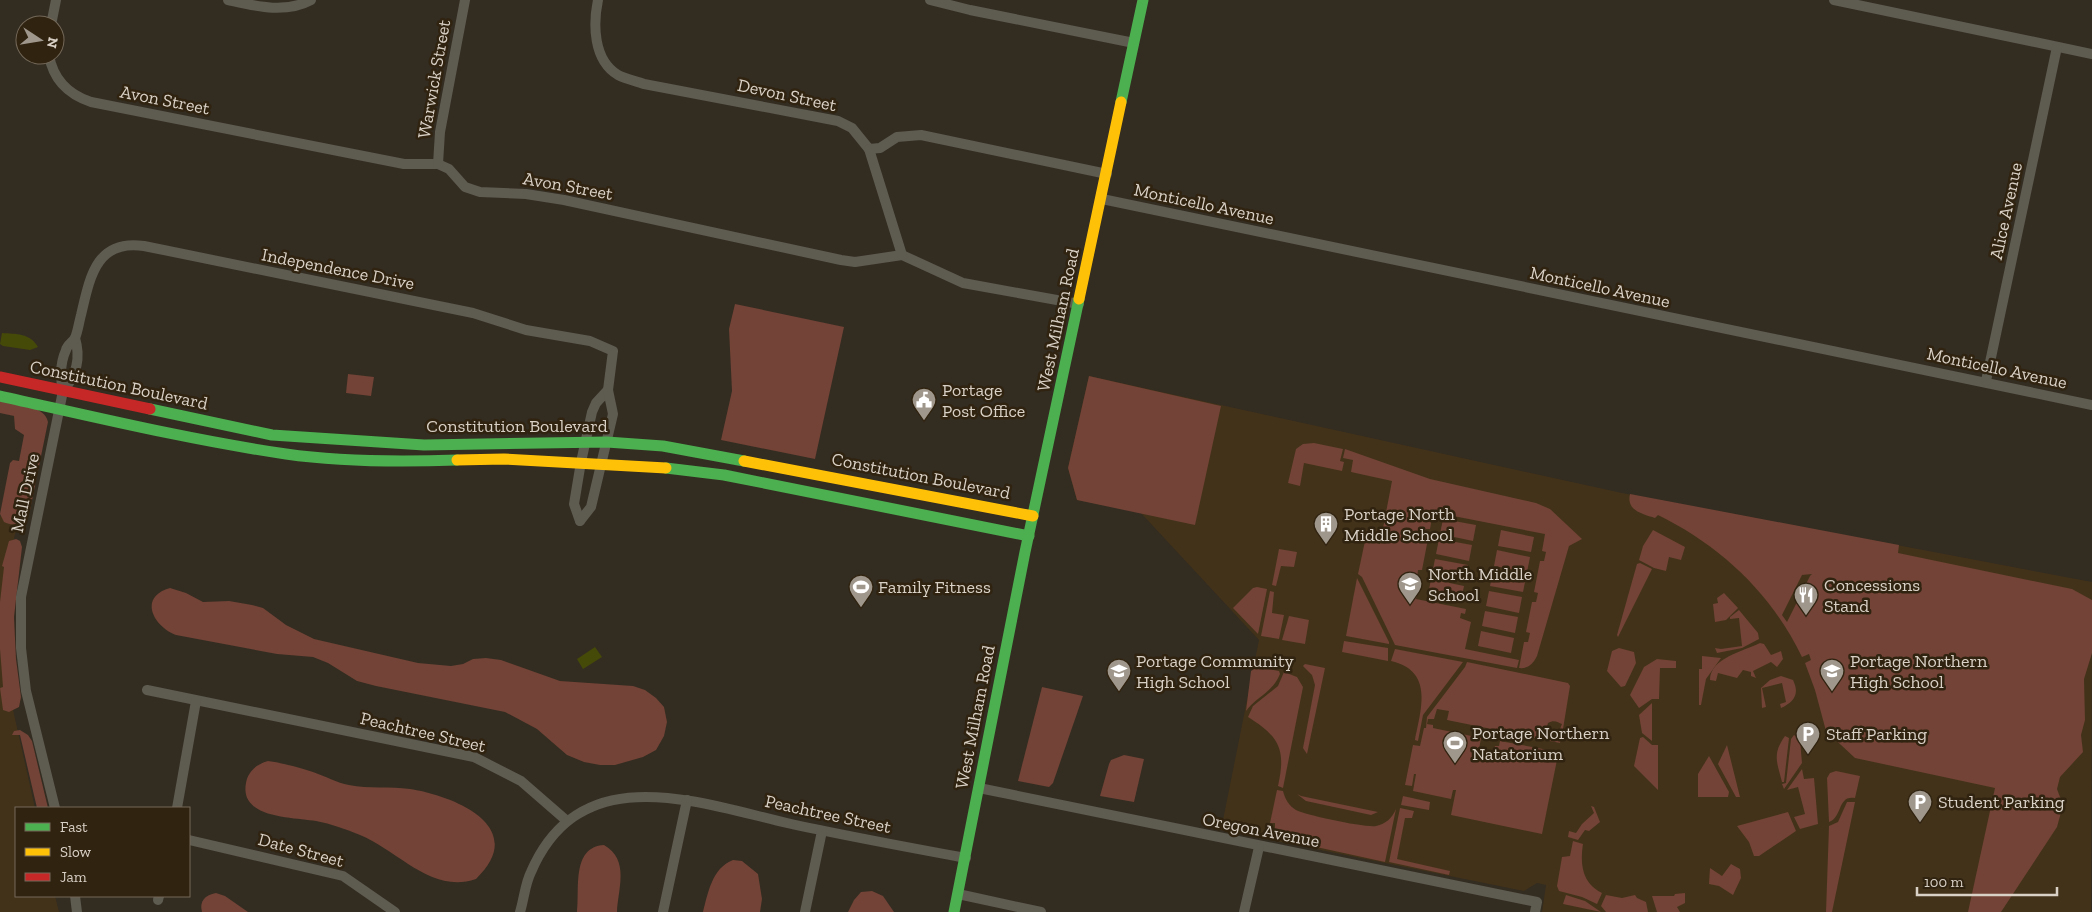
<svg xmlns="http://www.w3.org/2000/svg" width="2092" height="912" font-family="'Zilla Slab',serif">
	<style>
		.built { fill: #42321a }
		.green { fill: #724336; fill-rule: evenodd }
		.water { fill: #454a09 }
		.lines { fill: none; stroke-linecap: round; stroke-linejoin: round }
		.street { stroke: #5e5b51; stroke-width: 10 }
		.fast { stroke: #4caf50; stroke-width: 11 }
		.slow { stroke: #ffc107; stroke-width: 11 }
		.jam { stroke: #c62828; stroke-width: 11 }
		.labels { text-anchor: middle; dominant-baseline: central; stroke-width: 5; stroke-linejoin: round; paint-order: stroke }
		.street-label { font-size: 18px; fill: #dad1c6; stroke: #302310 }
		.poi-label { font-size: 18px; fill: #dad1c6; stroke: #302310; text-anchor: start }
	</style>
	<rect width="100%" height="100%" fill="#332c21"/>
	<!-- built -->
	<g class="built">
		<path d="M1089,376l533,117 470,89 -1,330h-549l4,-27 -9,-2 -13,8 -303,-61 38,-190 -119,-128 -63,-12 -9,-32z"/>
		<path d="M0,516l19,4 -11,40 -1,123 28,125h-19v88h39l4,16h-59z"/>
	</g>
	<!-- green -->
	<g class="green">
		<path d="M735,304l109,23 -29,132 -94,-19 11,-49 -3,-62z"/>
		<path d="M348,374l26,3 -3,19 -25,-3z"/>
		<path d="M1089,376l132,30 -26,119 -118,-25 -9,-32z"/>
		<path d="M0,401c15,3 45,4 48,21l-18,88c-4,12 -14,18 -26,12l-4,-8 10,-51 3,-3 6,1 5,-26 -9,-6 -1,-13 -14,-3z"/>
		<path d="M1314,443l29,6 -3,12 4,1 -2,9 -38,-8 -4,23 -12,-3 8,-34 7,-5z"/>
		<path d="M1345,449l85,30 106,24 14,6 32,30 -13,7 -32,110c-4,8 -9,13 -18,12l5,-26h4l2,-9 -4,-1 6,-30h4l2,-9 -4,-1 6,-31h4l2,-9 -4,-1 3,-17 -112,-22 -3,17h-4l-2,9 4,1 -6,31h-4l-1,9 3,1 -4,19 50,10 -1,5 -4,-1 -1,5 11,4 -6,27 54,11 -2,8 -122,-23 -33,-68 -4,-3 7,-33 15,3 12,-63 -41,-9 2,-12 -10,-2z"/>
		<path d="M1630,494l269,51 -1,8 174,36 20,11v53l-8,26 1,41 -4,15 2,17 -23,25 -3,12 6,16 -6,22 -56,85h-33l27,-124 -140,-30 -29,-27 -11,-41 -10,-27 6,-3 -2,-6 -7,3c-31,-64 -81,-111 -144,-142l-3,3c-12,-4 -29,-7 -25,-24zM1812,574l-2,2 -23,46 -5,-7 20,-40z"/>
		<path d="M1443,519l33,6 -3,16 -33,-7z"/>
		<path d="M1501,530l33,7 -3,15 -33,-6z"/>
		<path d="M1653,530l32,17 -4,13 -12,-3 -3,14 -12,-3 -15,-8 4,-14z"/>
		<path d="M16,539l4,2 2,6 -8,70 2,42 5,38 -2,10 -10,5 -6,-2 -3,-22 3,-1 -3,-38v-47l4,-35 -2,-1 7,-25z"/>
		<path d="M1439,539l33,6 -3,16 -33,-7z"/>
		<path d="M1279,549l18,3 -3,15 -13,-1 -5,20 -4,-1z"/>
		<path d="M1497,550l33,7 -3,15 -33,-6z"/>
		<path d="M1435,559l33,6 -3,16 -33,-7z"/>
		<path d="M1640,563l12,6 -34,68 -1,-2 20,-71z"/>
		<path d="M1493,571l33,6 -3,15 -33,-6z"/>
		<path d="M1357,578l32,64v2l-43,-8z"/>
		<path d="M1431,579l33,7 -3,15 -33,-6z"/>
		<path d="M1257,587l10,2 -9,45 -25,-26 20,-20z"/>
		<path d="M170,588l16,5 17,9 26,-1 23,4 11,3 23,17 28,14 104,24 33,3 12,-2 10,-5 13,-1 15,2 59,21 73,5 12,4 11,8 8,9 3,15 -3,14 -8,14 -13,7 -28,8h-15l-16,-3 -17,-7 -30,-26 -32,-17 -129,-26 -19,-5 -29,-18 -15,-6 -36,-3 -101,-19c-23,-9 -38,-38 -6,-47z"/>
		<path d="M1270,591l4,1 -2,21 12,2 -5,24 -18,-3z"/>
		<path d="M1489,591l33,6 -3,16 -33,-7z"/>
		<path d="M1724,593l14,15 -12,12 -11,2 -2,-18 5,-1 -1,-5z"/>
		<path d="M1739,610l19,23 1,6 -17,9 -25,5 -2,-5 6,1 21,-3 -3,-28 -9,1v-2z"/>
		<path d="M1485,611l33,6 -3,16 -33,-7z"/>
		<path d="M1289,616l20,4 -4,24 -23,-4z"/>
		<path d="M1481,631l33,7 -3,15 -33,-7z"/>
		<path d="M1344,641l44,7v13l-46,-9z"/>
		<path d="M1760,643l4,1 7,11 10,-4 2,8 -6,8 -6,-5 -18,9 3,7 -5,-2v-4l-8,-2 -6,8 -19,-5 -2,8 -6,-1c0,-22 34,-29 50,-37z"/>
		<path d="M1619,648l15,4 2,11 -11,23 -4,1 -14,-16 5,-20z"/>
		<path d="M1395,649l68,13 -40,53 -5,26 -3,-1c6,-31 19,-69 -24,-79z"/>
		<path d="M1702,656l19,2 -15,21 -5,26h-2v-36h3z"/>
		<path d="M1657,659l19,2v7h-16l-1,31h-7l-13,9 -9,-13 14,-28z"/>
		<path d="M1467,662l101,21 2,3 -7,43h-3l2,-5c-4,-1 -7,-5 -14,-1l-2,7 2,6 14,-3 -2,10 -113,-23 2,-9 -12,-2 -3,10h-6l-1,5 6,1v3l48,10 -2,12 14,3 2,-7h4l1,-5 43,8 15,6 -16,79 -91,-19 5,-25h-3l-2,9 -38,-8 3,-17h-2l-2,12 -7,-1 8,-40 7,1 4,-18h2l1,-11 38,-50z"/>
		<path d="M1305,664l20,4 -18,86 -4,-6 12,-63 -3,-10 -9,-9z"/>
		<path d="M1257,667l22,4 1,3c-7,18 -24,23 -34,37l5,-40z"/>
		<path d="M1284,672l13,5 6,10 -20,101 -5,-2c8,-36 2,-49 -30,-69l5,-11 25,-20z"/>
		<path d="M1781,676l12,4c7,14 1,22 -12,28l-1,-4 6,-2 -4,-19 -20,5 4,19 -4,1 -1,-20 9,-8z"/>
		<path d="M1042,687l41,9 -30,87 -4,4 -31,-6z"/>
		<path d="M1652,703v38l-10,-8 -3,-18z"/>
		<path d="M20,730l8,5 4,6 16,67h-11l-17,-73h-8l2,-4z"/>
		<path d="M1794,735l6,5 2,23 -18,26 -2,-5 4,-1 5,-44z"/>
		<path d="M1785,736l4,2 -5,44h-2c-5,-20 -10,-28 3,-46z"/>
		<path d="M1643,737l9,8h6v45l-24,-24 6,-28z"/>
		<path d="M1727,745l13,52h-4l-18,-33z"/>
		<path d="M1124,755l20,4 -10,43 -34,-6 9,-32 2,-4z"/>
		<path d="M1709,756l20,36 -1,5h-30v-23z"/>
		<path d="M268,761c15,2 30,6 45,11 12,4 24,11 36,13 20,4 41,1 61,4 45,7 120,38 66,90 -45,15 -77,-28 -116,-44 -14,-6 -29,-11 -44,-14 -22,-4 -77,-2 -70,-38 2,-12 11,-19 22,-22z"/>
		<path d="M1802,769l2,10 10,-1 4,46 -18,5 -6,-12 11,-3 -7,-27 -11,3z"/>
		<path d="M1836,771l24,5 -5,22c-18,-3 -12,19 -26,24l-2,-44 3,-5z"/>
		<path d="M1277,790l6,1c2,8 6,15 13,19 9,5 70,18 80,16 10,-2 16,-8 20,-17l-11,53 -110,-24v-15h-5z"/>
		<path d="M1297,794l4,2 77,16 -7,3 -65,-14z"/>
		<path d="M1403,796l27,6 -1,8 -28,-5z"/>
		<path d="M1847,802h8l-23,110h-6l3,-86 9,-4z"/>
		<path d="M1591,806l3,1 6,15 -11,9 -4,-1 -7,10 -10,-3 1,-6 7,2 6,-9 12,-11z"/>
		<path d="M1400,808l14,3 -2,7h-7l-8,41 53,12 -1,4 -60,-13z"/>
		<path d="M1788,812l8,19 -37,25h-5l-5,-14 -12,-16z"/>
		<path d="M1573,841l10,3c-3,20 -1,39 19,49l-5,11 -15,-7 -23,-6 -2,-5 5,-29 8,-1z"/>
		<path d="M604,845c26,15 14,44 13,67h-40c3,-22 -6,-65 27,-67z"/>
		<path d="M733,860l9,1 16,13 4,25 -2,13h-57c5,-19 9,-44 30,-52z"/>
		<path d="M1731,864l9,5 1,9 -8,17 -14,-9 -10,-2 1,-16 12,8z"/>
		<path d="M872,891l11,5 11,16h-46l6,-12 7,-8z"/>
		<path d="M216,893l9,3 23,16h-46c-3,-11 3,-17 14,-19z"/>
		<path d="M1685,893v10l-8,4 3,5h-23l-5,-16h22l1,-2z"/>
		<path d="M1566,895l19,6 16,11 -38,-8z"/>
		<path d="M1606,895l16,3 13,-3 2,3 9,4 2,10h-42l-5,-6z"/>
	</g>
	<!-- water -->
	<g class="water">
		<path d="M2,333c14,1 28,0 36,14l-8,3 -27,-4 -3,-2z"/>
		<path d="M595,647l7,10 -19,12 -6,-10z"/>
	</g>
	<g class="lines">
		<!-- street -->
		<g class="street">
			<path d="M228,0c27,6 57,14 83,0"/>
			<path d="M598,0c-5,24 -5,60 20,75 8,4 18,6 26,9l194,37 14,7 17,21 11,-1 17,-11 24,-2 186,39"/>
			<path d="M930,0l40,10 164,33"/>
			<path d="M1834,0l258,54"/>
			<path d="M51,25l5,-25"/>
			<path d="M49,55c4,24 18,39 42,47l313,62h34l11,5 16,18 15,5 46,2 38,6 277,60 14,2 47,-7 61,28 116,21"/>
			<path d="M869,149l33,106"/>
			<path d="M438,164l2,-32 25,-132"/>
			<path d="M1102,199l990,206"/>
			<path d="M1986,381l71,-334"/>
			<path d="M63,391c14,-16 18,-33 12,-53"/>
			<path d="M580,521l-6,-17 7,-42 11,-50 4,-9 12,-13"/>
			<path d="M147,690l327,67 47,24 46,40"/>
			<path d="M979,788l548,112 10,2 -2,10"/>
			<path d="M55,808l-29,-117 -5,-43v-51l42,-206c-3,-14 -3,-28 3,-41 1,-5 7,-8 9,-12 3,-7 4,-16 6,-23 9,-38 15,-76 63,-69l329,67 53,17 64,11 23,10 -5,39 5,24 -22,93 -11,14"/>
			<path d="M177,808l19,-107"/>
			<path d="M189,840l154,36 52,36"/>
			<path d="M958,894l83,18"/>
			<path d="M75,896l2,16"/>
			<path d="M158,900l1,-4"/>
			<path d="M520,912c4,-13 5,-28 11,-40 49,-114 165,-70 256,-49 59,13 119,24 179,35"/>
			<path d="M663,912l24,-112"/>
			<path d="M805,912l17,-81"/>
			<path d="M1244,912l15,-65"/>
		</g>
		<!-- fast -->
		<g class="fast">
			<path d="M1121,102l22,-102"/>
			<path d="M0,396c95,21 190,44 286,58 56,8 115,8 171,6"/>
			<path d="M150,409l122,26 152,10 183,-3 56,4 81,15"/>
			<path d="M666,468l58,7 305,61"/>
			<path d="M954,912l71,-360 54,-253"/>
		</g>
		<!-- slow -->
		<g class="slow">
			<path d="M1079,299l42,-197"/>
			<path d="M457,460l47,-1 162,9"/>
			<path d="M744,461l289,55"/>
		</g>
		<!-- jam -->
		<path class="jam" d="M0,377l150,32"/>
	</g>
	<!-- icons -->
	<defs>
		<symbol id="civic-pin" viewBox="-11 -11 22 30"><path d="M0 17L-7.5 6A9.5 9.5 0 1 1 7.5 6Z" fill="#a0978c" stroke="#302310"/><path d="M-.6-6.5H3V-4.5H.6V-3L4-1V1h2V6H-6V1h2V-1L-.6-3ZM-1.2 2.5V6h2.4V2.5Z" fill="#fff"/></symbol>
		<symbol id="building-pin" viewBox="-11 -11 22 30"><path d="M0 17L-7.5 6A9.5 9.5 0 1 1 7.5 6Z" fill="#a0978c" stroke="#302310"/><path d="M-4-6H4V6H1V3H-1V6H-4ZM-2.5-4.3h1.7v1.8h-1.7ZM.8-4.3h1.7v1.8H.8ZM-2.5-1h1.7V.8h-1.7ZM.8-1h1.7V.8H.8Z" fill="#fff"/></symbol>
		<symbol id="school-pin" viewBox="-11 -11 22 30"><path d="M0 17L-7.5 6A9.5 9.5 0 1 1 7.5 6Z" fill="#a0978c" stroke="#302310"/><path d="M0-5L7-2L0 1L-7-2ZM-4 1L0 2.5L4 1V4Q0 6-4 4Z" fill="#fff"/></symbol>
		<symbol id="stadium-pin" viewBox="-11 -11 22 30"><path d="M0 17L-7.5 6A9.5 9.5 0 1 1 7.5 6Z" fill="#a0978c" stroke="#302310"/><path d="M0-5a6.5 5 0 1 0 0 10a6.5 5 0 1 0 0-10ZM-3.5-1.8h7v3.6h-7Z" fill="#fff"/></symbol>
		<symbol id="restaurant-pin" viewBox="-11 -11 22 30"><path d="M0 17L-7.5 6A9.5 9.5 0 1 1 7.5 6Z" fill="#a0978c" stroke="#302310"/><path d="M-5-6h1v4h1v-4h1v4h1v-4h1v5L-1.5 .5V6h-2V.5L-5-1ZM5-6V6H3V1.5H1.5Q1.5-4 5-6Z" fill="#fff"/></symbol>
		<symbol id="parking-pin" viewBox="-11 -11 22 30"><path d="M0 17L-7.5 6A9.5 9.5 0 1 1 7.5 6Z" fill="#a0978c" stroke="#302310"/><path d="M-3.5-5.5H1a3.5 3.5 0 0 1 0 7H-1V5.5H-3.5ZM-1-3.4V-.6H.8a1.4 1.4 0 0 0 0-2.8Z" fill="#fff"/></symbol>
	</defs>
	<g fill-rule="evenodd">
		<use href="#civic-pin" x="910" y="386" width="28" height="38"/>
		<use href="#building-pin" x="1312" y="510" width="28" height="38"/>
		<use href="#school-pin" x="1396" y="570" width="28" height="38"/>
		<use href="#stadium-pin" x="847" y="573" width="28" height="38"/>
		<use href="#restaurant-pin" x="1792" y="581" width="28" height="38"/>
		<use href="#school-pin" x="1105" y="657" width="28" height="38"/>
		<use href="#school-pin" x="1818" y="657" width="28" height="38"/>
		<use href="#parking-pin" x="1794" y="720" width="28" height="38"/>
		<use href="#stadium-pin" x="1441" y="729" width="28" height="38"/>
		<use href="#parking-pin" x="1906" y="788" width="28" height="38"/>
	</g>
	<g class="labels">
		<!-- street labels -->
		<g class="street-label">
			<text transform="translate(434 79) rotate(-80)">Warwick Street</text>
			<text transform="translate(787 95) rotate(12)">Devon Street</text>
			<text transform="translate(165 100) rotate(11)">Avon Street</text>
			<text transform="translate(568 186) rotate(10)">Avon Street</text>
			<text transform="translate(1204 204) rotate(12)">Monticello Avenue</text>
			<text transform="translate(2006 211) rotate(-78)">Alice Avenue</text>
			<text transform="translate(338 269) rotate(11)">Independence Drive</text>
			<text transform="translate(1600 287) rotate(12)">Monticello Avenue</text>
			<text transform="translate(1058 320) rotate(-78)">West Milham Road</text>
			<text transform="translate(1997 368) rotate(12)">Monticello Avenue</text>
			<text transform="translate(119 385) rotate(12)">Constitution Boulevard</text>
			<text x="517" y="426">Constitution Boulevard</text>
			<text transform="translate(921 476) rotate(11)">Constitution Boulevard</text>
			<text transform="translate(25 493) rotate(-78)">Mall Drive</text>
			<text transform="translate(975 717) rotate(-79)">West Milham Road</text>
			<text transform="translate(423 732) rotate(13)">Peachtree Street</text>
			<text transform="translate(828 814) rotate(12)">Peachtree Street</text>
			<text transform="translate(1261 830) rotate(11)">Oregon Avenue</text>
			<text transform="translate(301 850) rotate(15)">Date Street</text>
		</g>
		<!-- poi labels -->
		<g class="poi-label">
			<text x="942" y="390">Portage<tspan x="942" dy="21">Post Office</tspan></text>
			<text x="1344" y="514">Portage North<tspan x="1344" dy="21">Middle School</tspan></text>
			<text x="1428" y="574">North Middle<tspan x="1428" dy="21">School</tspan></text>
			<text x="1824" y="585">Concessions<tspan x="1824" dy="21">Stand</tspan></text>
			<text x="878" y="587">Family Fitness</text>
			<text x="1136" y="661">Portage Community<tspan x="1136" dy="21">High School</tspan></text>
			<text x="1850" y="661">Portage Northern<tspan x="1850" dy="21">High School</tspan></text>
			<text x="1472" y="733">Portage Northern<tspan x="1472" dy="21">Natatorium</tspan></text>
			<text x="1826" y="734">Staff Parking</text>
			<text x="1938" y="802">Student Parking</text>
		</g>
	</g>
	<!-- legend -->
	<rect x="15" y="807" width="175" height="90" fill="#302310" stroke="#746959"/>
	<rect x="25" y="823" width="25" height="8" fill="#4caf50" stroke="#746959"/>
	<text x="60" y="832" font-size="15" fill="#dad1c6">Fast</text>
	<rect x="25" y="848" width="25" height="8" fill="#ffc107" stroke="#746959"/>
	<text x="60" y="857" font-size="15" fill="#dad1c6">Slow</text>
	<rect x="25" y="873" width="25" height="8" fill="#c62828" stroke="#746959"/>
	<text x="60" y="882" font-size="15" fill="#dad1c6">Jam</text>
	<!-- north arrow -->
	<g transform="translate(40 40) rotate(102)"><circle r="24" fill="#302310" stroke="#746959"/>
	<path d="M0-4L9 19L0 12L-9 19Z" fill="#a0978c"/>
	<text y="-8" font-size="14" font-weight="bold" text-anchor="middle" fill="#dad1c6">N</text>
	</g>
	<!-- scale -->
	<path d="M1917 887v8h140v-8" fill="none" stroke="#dad1c6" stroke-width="2.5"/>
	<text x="1924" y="887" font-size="15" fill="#dad1c6" stroke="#302310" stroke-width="4" paint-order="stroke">100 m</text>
</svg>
